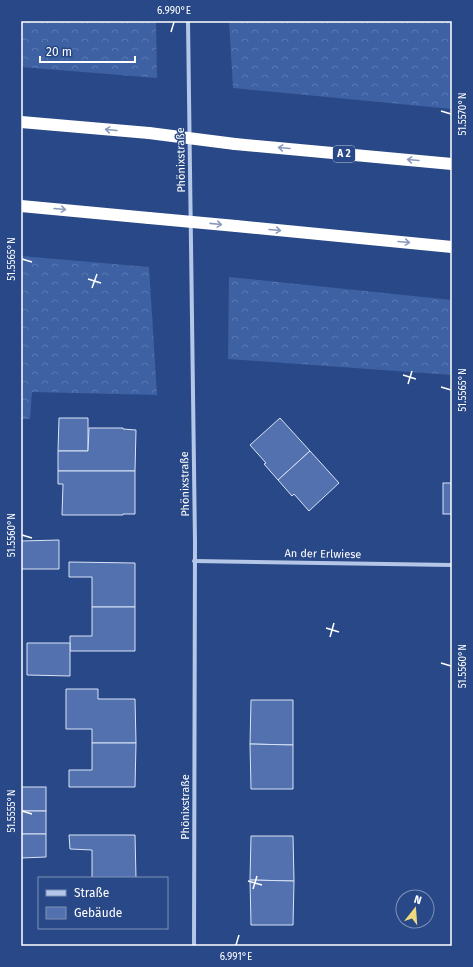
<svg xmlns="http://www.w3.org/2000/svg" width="473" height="967" font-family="'Fira Sans',sans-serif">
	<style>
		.forest { fill: url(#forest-crowns) }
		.building { fill: #5271ae; stroke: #d9e3f6 }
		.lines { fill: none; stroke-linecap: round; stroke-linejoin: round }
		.street { stroke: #b5c7e8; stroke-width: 4 }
		.highway { stroke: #fff; stroke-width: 12 }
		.highway-bridge { stroke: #fff; stroke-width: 12 }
		.oneway { stroke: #899abd }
		.ticks { fill: none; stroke: #fff; stroke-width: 1.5 }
		.labels { text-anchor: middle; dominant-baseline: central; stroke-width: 3; stroke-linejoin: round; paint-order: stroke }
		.shield { fill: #294887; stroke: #bfc8db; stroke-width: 1 }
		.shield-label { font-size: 10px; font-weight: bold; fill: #fff }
		.street-label { font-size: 11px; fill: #fff; stroke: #294887 }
		.neatline { fill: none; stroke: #fff; stroke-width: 1.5 }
		.ticks-label { font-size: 10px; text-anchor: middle; fill: #fff }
	</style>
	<defs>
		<pattern id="forest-crowns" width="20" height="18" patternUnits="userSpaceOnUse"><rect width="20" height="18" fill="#3e61a3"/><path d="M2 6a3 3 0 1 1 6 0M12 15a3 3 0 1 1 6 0" fill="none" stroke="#5b79b1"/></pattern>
	</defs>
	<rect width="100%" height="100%" fill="#294887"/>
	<!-- forest -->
	<g class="forest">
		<path d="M21,21h135l1,57 -136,-11z"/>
		<path d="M229,21h223v88l-219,-21z"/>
		<path d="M21,256l128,11 8,128 -125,-3 -2,27h-9z"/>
		<path d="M229,277l223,23v75l-224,-16z"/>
	</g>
	<!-- building -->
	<g class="building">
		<path d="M59,418h29v33h-30z"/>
		<path d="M280,418l30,33 -32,29 -14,-16 2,-1 -16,-18z"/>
		<path d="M89,428h34v1l13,1 -1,41h-77v-20h30z"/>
		<path d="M310,451l29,32 -30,28 -15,-17 -2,2 -14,-16z"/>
		<path d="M58,471h77v43h-12v1h-61l1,-31h-5z"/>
		<rect x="443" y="483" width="9" height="31"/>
		<path d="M59,540v29h-38v-28z"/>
		<path d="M69,562l66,1v44h-43v-30h-23z"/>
		<path d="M92,607h43v44h-65v-15h22z"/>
		<path d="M27,643h43v33l-43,-1z"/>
		<path d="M66,689h32v10h37l1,44h-44v-14h-26z"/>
		<path d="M251,700h42v45l-43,-1z"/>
		<path d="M92,743h44l-1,44h-66v-17h23z"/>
		<path d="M250,744l43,1v44h-42z"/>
		<rect x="21" y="787" width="25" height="24"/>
		<rect x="21" y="811" width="25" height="23"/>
		<path d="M21,834h25v23l-25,1z"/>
		<path d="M69,835h66l1,43h-44v-28l-22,-1z"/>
		<path d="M251,836h42l1,45 -44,-1z"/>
		<path d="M250,880l44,1 -1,44h-42z"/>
	</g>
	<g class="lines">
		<!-- street -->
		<g class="street">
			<path d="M188,21l7,521 -1,404"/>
			<path d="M194,561l258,4"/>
		</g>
		<!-- highway -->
		<g class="highway">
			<path d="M21,122l128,11"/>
			<path d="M235,144l217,20"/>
			<path d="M21,206l128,12"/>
			<path d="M236,226l216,21"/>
		</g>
		<!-- highway-bridge -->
		<g class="highway-bridge">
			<path d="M149,133l86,11"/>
			<path d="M149,218l87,8"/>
		</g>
	</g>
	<!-- one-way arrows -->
	<defs><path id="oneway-shaft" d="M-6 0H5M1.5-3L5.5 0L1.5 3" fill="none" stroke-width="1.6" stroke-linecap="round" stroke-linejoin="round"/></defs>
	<g class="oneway">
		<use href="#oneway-shaft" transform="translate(111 130) rotate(-175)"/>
		<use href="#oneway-shaft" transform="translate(284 148) rotate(-175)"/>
		<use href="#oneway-shaft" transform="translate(413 160) rotate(-175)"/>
		<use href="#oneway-shaft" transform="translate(60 209) rotate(5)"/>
		<use href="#oneway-shaft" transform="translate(216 224) rotate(6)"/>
		<use href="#oneway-shaft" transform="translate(275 230) rotate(5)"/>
		<use href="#oneway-shaft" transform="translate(404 242) rotate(5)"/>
	</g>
	<!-- ticks -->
	<path class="ticks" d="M171,32l3,-10M441,111l10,3M22,259l10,3M88,279l13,4M92,288l5,-14M403,375l13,4M408,384l4,-13M441,387l10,3M22,535l10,3M326,628l13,4M330,637l4,-14M441,663l10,3M22,811l10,3M248,881l14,4M253,889l4,-13M236,945l3,-10"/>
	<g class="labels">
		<!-- shield labels -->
		<rect class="shield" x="333" y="146" width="22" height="16" rx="3"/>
		<g class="shield-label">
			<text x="344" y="154">A 2</text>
		</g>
		<!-- street labels -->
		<g class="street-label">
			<text transform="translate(181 160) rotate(-91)">Phönixstraße</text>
			<text transform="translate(185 484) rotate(-91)">Phönixstraße</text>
			<text transform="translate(323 554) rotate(1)">An der Erlwiese</text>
			<text transform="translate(185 807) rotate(-90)">Phönixstraße</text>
		</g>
	</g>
	<!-- border -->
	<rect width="473" height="967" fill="none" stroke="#294887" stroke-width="44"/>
	<!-- legend -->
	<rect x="38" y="877" width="130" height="52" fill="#294887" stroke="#7f91b7"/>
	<rect x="46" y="890" width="20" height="6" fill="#b5c7e8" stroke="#7f91b7"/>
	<text x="74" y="897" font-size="12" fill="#ffffff">Straße</text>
	<rect x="46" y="907" width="20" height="12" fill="#5271ae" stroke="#7f91b7"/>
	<text x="74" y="917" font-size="12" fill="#ffffff">Gebäude</text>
	<!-- north arrow -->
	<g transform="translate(415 909) rotate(17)"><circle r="19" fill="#294887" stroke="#7f91b7"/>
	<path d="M0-3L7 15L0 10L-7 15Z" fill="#efd97c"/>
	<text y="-6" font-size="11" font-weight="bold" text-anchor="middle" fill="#ffffff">N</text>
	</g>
	<!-- scale -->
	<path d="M40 56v6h95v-6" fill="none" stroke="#ffffff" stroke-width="2"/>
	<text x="46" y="56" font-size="12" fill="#ffffff" stroke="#294887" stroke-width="3" paint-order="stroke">20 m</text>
	<rect x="22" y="22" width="429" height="923" class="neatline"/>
	<g class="ticks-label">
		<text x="174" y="14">6.990°E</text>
		<text transform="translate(462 114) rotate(-90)" y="4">51.5570°N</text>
		<text transform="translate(11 259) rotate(-90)" y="4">51.5565°N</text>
		<text transform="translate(462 390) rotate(-90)" y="4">51.5565°N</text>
		<text transform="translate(11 535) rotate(-90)" y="4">51.5560°N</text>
		<text transform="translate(462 666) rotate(-90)" y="4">51.5560°N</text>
		<text transform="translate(11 811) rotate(-90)" y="4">51.5555°N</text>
		<text x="236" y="960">6.991°E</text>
	</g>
</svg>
